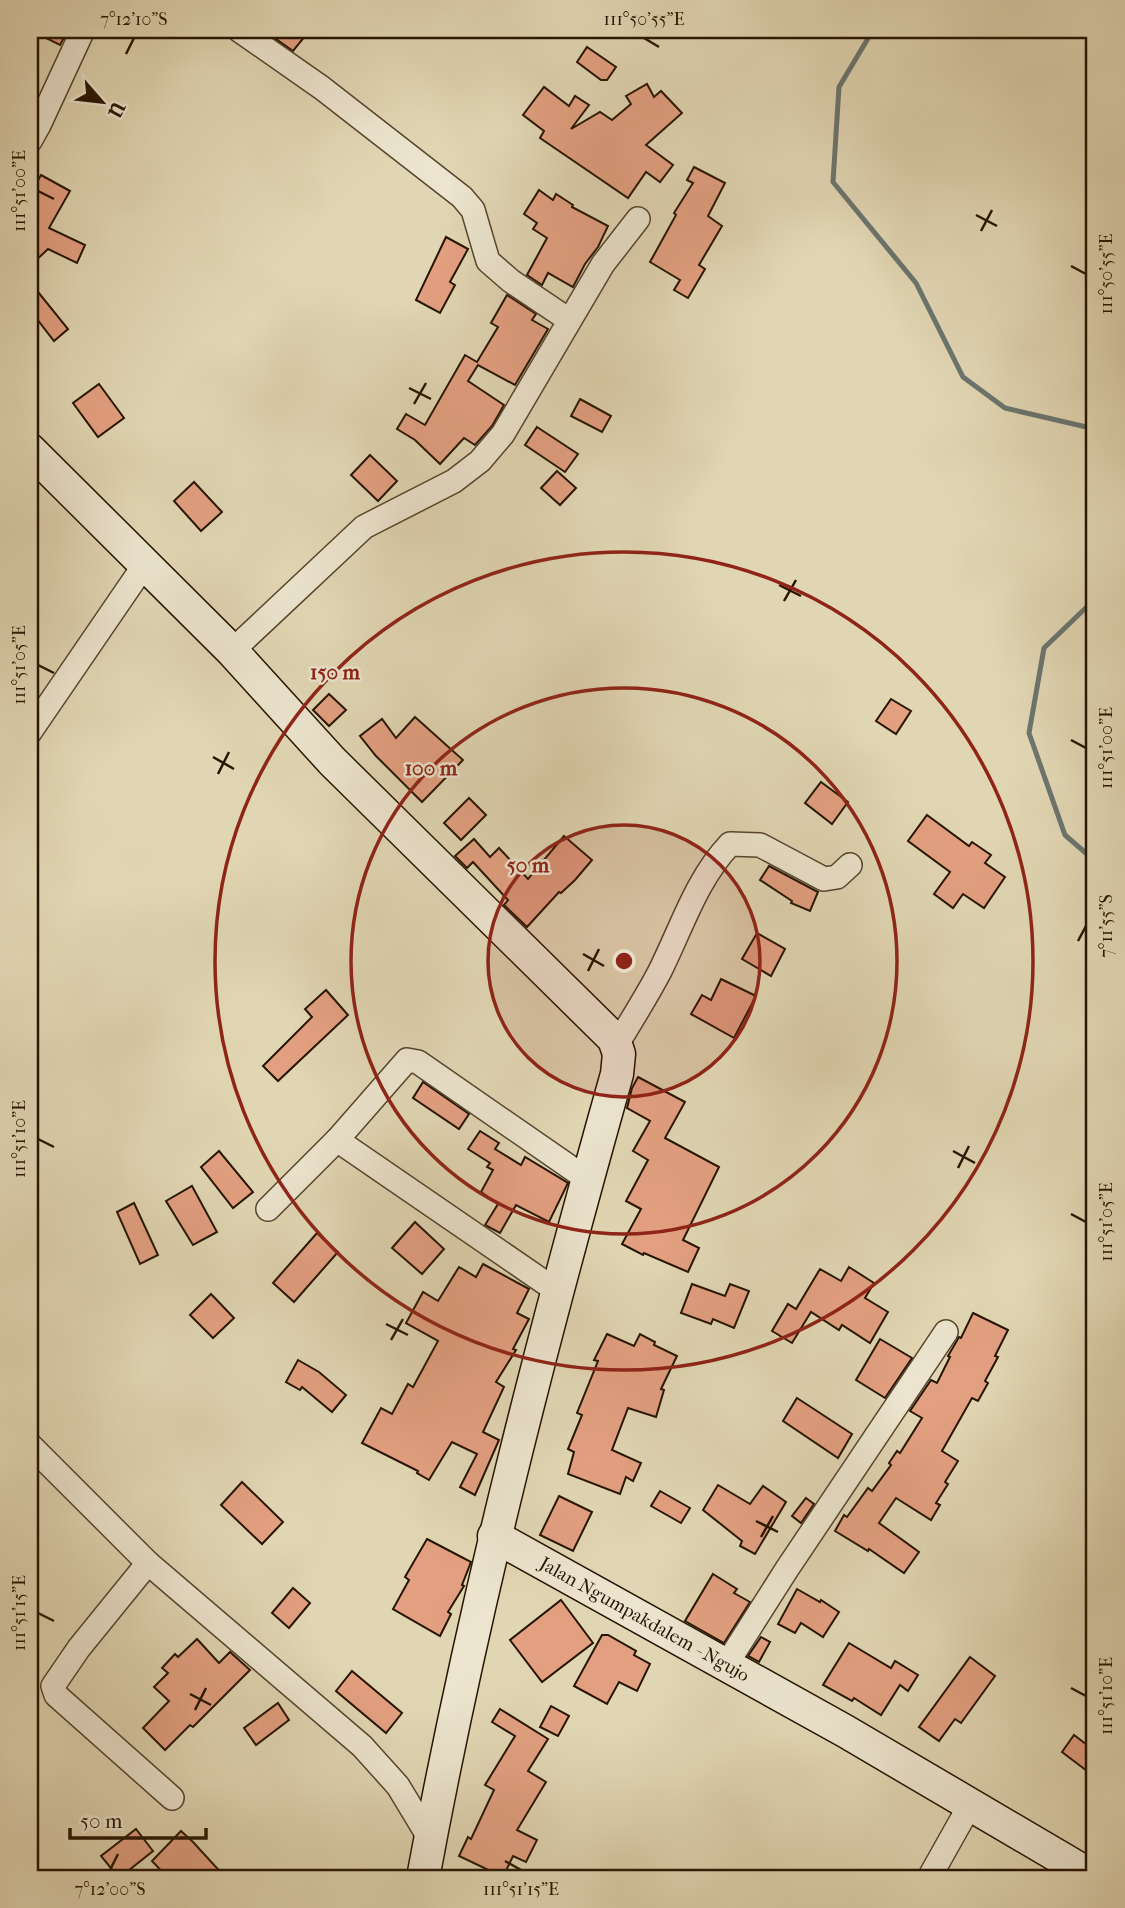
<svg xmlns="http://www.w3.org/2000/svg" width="1125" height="1908" font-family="'IM FELL French Canon',serif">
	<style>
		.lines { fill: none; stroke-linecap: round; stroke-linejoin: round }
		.stream { stroke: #6b756f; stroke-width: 5 }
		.building { fill: #e3a081; stroke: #261401; stroke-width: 2 }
		.street-casing { stroke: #55442e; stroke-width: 26 }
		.secondary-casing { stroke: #261401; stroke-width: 35 }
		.street { stroke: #ece4ce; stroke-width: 23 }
		.secondary { stroke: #ece4ce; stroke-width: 32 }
		.ticks { fill: none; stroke: #261401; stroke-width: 2.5 }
		.ring { fill: none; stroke: #8f2418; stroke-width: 3.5 }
		.labels { text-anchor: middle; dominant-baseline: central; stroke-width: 5; stroke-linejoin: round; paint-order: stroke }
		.street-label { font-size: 19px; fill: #261401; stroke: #ece4ce }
		.centre { fill: #8f2418; stroke: #ece4ce; stroke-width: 3.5 }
		.ring-label { font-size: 21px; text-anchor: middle; font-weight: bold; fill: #8f2418; stroke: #ece4ce; stroke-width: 5; stroke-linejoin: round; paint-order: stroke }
		.neatline { fill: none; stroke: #261401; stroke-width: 2.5 }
		.ticks-label { font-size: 18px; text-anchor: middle; fill: #261401 }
	</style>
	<rect width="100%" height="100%" fill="#e1d6b3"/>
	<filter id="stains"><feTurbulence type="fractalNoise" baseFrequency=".00286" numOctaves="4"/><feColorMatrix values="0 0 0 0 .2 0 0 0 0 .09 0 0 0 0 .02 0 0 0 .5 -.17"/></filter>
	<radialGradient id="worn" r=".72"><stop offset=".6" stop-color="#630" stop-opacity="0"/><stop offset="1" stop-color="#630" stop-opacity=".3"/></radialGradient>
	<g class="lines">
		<!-- stream -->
		<g class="stream">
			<path d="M873,30l-34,57 -6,95 83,101 47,94 42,31 90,21"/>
			<path d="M1095,599l-51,49 -15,85 36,102 30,26"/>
		</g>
	</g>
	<!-- building -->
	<g class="building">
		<path d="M30,30h38l-8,15z"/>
		<path d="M268,30h42l-17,21 -27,-19z"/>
		<path d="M587,47l29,20 -9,13h-6l-24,-18z"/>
		<path d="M647,84l7,13 7,-6 21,22 -36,32 27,20 -13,17 -14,-10 -18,26 -88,-60 4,-7 -21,-16 21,-28 25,19 6,-10 14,9 -18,24 29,-17 12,8 19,-16 -5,-8z"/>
		<path d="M694,167l31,16 -17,33 14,10 -23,39 6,4 -17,29 -14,-8 6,-10 -30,-18 26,-47 -2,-2 19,-30 -6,-3z"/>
		<path d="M41,175l29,16 -21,37 36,17 -8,18 -29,-14 -18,17v-72z"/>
		<path d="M539,190l14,10 3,-6 17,11 -1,2 36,19 -10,21 -13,17 -12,23 -25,-14 -6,12 -15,-10 20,-37 -14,-9 4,-6 -13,-9z"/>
		<path d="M446,237l22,12 -18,33 5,3 -15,28 -24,-13z"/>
		<path d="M30,282l38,47 -14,12 -24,-31z"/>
		<path d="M507,295l29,19 -4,6 16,9 -33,56 -37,-20 -10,16 36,24 -12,21 -17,19 -11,-7 -24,26 -25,-24 -18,-11 9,-15 19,11 40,-70 12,7 21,-35 -7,-4z"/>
		<path d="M99,384l25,34 -26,19 -25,-34z"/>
		<path d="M580,399l31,17 -9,16 -31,-16z"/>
		<path d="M537,427l41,27 -13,18 -40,-27z"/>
		<path d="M370,455l27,26 -19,20 -27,-26z"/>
		<path d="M557,471l19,17 -16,17 -19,-17z"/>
		<path d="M194,482l28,30 -21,19 -27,-30z"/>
		<path d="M329,694l17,16 -17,16 -16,-16z"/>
		<path d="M891,699l20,12 -15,23 -20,-13z"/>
		<path d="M415,717l48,43 -41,42 -46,-46 -16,-20 22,-17 14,19z"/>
		<path d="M821,782l27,20 -16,22 -27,-21z"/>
		<path d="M469,798l17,17 -25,25 -17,-17z"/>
		<path d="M927,815l42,31 3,-4 19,13 -6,8 20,14 -21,31 -21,-14 -10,14 -19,-14 16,-22 -42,-31z"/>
		<path d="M564,836l28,24 -17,20 -14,13 -2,-1 -32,35 -23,-22 4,-5 -35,-38 -6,6 -12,-12 19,-17 16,18 9,-9 29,31z"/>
		<path d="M769,866l49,26 -8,19 -19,-8 1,-2 -32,-21z"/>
		<path d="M757,933l28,16 -14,27 -29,-17z"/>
		<path d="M721,979l35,17 -22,42 -43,-24 11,-19 9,5z"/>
		<path d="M326,990l22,25 -70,66 -15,-15 49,-49 -7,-8z"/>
		<path d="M638,1077l47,25 -20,36 54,29 -36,73 16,8 -11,24 -44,-19 -1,2 -21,-11 19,-35 -15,-8 22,-41 -15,-9 17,-30 -23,-13 5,-20z"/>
		<path d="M423,1082l46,32 -10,15 -46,-31z"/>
		<path d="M480,1131l19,12 -4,6 26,16 4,-8 43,26 -19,39 -33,-17 -16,28 -15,-8 13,-21 -17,-12 12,-22 -6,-3 3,-4 -22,-14z"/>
		<path d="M219,1151l34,41 -20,16 -32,-41z"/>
		<path d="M192,1186l25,46 -24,13 -27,-44z"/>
		<path d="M134,1203l24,52 -18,9 -23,-52z"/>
		<path d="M415,1222l29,27 -22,25 -30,-26z"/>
		<path d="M317,1233l21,19 -44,50 -21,-19z"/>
		<path d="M483,1264l46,25 -12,24 12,6 -16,30 3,1 -20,32 8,5 -21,45 16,8 -24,55 -15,-8 17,-33 -25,-12 -23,38 -12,-7 1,-2 -56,-28 19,-35 11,6 16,-30 5,3 25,-46 -32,-18 17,-31 15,9 21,-34 17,10z"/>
		<path d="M849,1267l25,16 -9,15 23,14 -18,31 -28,-18 -3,5 -28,-18 -19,31 -20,-12 16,-27 8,5 24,-40 21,12z"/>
		<path d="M692,1284l33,12 5,-12 19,7 -15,37 -21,-9 -2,5 -30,-11z"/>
		<path d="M211,1294l23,24 -21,20 -23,-23z"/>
		<path d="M973,1313l35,17 -13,26 3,1 -13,24 3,2 -10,18 -6,-3 -30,53 16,10 -13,21 3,2 -12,19 4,2 -9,15 -35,-22 -17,25 40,29 -15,21 -35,-24 -1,2 -33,-20 9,-16 3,2 21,-29 4,3 19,-26 -2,-2 8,-12 3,2 22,-35 -12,-7 21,-31 6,3 13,-26 -2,-1 11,-19 2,1z"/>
		<path d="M607,1334l27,12 6,-12 15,8 -1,3 23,11 -16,33 3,1 -8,27 -28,-9 -16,42 29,13 -8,18 -7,-4 -6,17 -52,-20 6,-22 -6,-3 14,-34 -5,-2 21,-52 -4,-1z"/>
		<path d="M880,1339l32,19 -27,40 -29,-18z"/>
		<path d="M298,1360l21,12 27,23 -14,17 -30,-25 -2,3 -14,-8z"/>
		<path d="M797,1398l55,36 -14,24 -55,-37z"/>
		<path d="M242,1482l41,40 -21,22 -41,-39z"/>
		<path d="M718,1485l32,19 13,-18 23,16 -31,52 -15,-8 2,-5 -39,-31z"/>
		<path d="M660,1491l30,17 -9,15 -30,-17z"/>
		<path d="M559,1496l33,16 -19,39 -33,-16z"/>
		<path d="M806,1498l8,6 -13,19 -9,-7z"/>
		<path d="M427,1539l44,23 -9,23 2,1 -16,26 3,2 -11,22 -47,-27 16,-29 -4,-3z"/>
		<path d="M713,1574l24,15 -3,4 16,9 -26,41 -39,-22z"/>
		<path d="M293,1588l17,15 -21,25 -17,-15z"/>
		<path d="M797,1589l23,13 1,-2 18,12 -16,25 -22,-14 -6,10 -17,-9z"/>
		<path d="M561,1600l32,43 -51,39 -32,-42z"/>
		<path d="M602,1635h6l28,16 -2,4 16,9 -13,27 -18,-9 -12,22 -33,-18z"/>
		<path d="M761,1637l9,5 -11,20 -11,-6z"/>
		<path d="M197,1639l22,24 11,-11 20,18 -57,57 -3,-2 -25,25 -22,-22 26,-27 -15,-14 14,-14 -6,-5 13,-14 3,3z"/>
		<path d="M849,1643l42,25 4,-7 23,14 -10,16 -8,-6 -19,30 -27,-17 -2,3 -29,-16z"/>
		<path d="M970,1657l25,19 -34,47 -6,-4 -16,22 -20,-14z"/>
		<path d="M352,1671l50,42 -16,20 -50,-42z"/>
		<path d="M278,1703l11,17 -33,25 -12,-17z"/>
		<path d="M551,1706l18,10 -11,20 -18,-9z"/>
		<path d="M500,1709l48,30 -20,32 18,11 -29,48 20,10 -11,22 -13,-6 -10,21 -44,-21 9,-19 3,2 23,-49 -9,-5 30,-49 -23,-14z"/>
		<path d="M1074,1735l21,16v26l-33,-25z"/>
		<path d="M136,1829l17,22 -34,27 -18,-22z"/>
		<path d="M181,1831l12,11 33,36h-58l-16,-17z"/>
	</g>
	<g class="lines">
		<defs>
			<g id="street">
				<path d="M239,30l83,58 140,109 11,13 15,51 23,20 58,39"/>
				<path d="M30,141l9,-16 44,-95"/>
				<path d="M232,651l132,-124 90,-46 26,-20 23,-27 100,-170 35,-45"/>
				<path d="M30,732l115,-168"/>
				<path d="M616,1046c15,-25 31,-50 44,-75 22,-44 36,-91 70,-127l30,1 64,34 13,-2 13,-12"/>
				<path d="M337,1140l220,151"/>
				<path d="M268,1209l69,-69 70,-80 11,2 169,117"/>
				<path d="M30,1445l118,118 214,183 36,40 32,53"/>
				<path d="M148,1563l-69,85 -26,38 3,9 116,103"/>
				<path d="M726,1665l61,-96 159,-237"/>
				<path d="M929,1878l41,-73"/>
			</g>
			<g id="secondary">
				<path d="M30,450l202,201 100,110 282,278 5,15 -2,20c-75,266 -144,533 -194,804"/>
				<path id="s1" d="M494,1536l351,195 250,147"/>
			</g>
		</defs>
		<!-- street casing -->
		<use href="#street" class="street-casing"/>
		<!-- secondary casing -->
		<use href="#secondary" class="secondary-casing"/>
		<!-- street -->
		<use href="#street" class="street"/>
		<!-- secondary -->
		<use href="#secondary" class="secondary"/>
	</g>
	<!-- ticks -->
	<path class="ticks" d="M644,38l15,9M126,54l8,-16M38,191l16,8M976,215l21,11M981,231l11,-21M1071,266l15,8M409,388l22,11M414,404l12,-21M779,585l22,11M784,601l12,-21M38,665l16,8M1071,740l15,8M213,757l21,12M218,774l11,-22M1078,941l8,-15M583,954l21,12M588,971l11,-22M38,1139l16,8M953,1151l22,12M958,1168l11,-22M1071,1214l15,8M386,1324l22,11M391,1340l12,-21M756,1521l22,11M761,1537l12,-21M38,1613l16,8M1071,1688l15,8M190,1694l21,11M195,1710l11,-22M505,1861l16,9M110,1870l8,-16"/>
	<!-- distance rings -->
	<circle cx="624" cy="961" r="136" fill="#8f2418" fill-opacity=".12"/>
	<g class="ring">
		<circle cx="624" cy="961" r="136"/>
		<circle cx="624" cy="961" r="273"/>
		<circle cx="624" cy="961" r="409"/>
	</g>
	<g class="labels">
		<!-- street labels -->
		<g class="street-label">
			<text stroke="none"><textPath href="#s1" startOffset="172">Jalan Ngumpakdalem - Ngujo</textPath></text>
		</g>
	</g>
	<circle cx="624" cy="961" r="10" class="centre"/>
	<g class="ring-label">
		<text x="335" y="679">150 m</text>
		<text x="431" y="775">100 m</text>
		<text x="528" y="872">50 m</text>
	</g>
	<!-- margin -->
	<rect width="1125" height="1908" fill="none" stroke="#e1d6b3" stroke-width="77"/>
	<!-- north arrow -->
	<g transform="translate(102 102) rotate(118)" stroke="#ece4ce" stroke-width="5" paint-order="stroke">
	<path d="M0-5L12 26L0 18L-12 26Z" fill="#261401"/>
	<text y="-10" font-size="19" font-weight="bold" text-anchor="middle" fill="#261401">U</text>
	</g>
	<!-- scale -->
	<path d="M70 1828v10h136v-10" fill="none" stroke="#261401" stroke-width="3.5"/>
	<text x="80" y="1828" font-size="21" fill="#261401" stroke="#ece4ce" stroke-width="5" paint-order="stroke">50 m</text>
	<rect x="38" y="38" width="1048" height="1832" class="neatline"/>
	<g class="ticks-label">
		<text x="134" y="25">7°12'10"S</text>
		<text x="644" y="25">111°50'55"E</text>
		<text transform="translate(19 191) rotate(-90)" y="6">111°51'00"E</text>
		<text transform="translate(1106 274) rotate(-90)" y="6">111°50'55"E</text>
		<text transform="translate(19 665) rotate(-90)" y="6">111°51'05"E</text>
		<text transform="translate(1106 748) rotate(-90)" y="6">111°51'00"E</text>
		<text transform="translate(1106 926) rotate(-90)" y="6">7°11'55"S</text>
		<text transform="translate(19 1139) rotate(-90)" y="6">111°51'10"E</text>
		<text transform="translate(1106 1222) rotate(-90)" y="6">111°51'05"E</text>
		<text transform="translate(19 1613) rotate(-90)" y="6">111°51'15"E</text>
		<text transform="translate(1106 1696) rotate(-90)" y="6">111°51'10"E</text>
		<text x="110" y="1895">7°12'00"S</text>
		<text x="521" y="1895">111°51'15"E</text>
	</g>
	<rect width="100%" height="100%" filter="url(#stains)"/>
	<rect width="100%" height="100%" fill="url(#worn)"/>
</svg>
